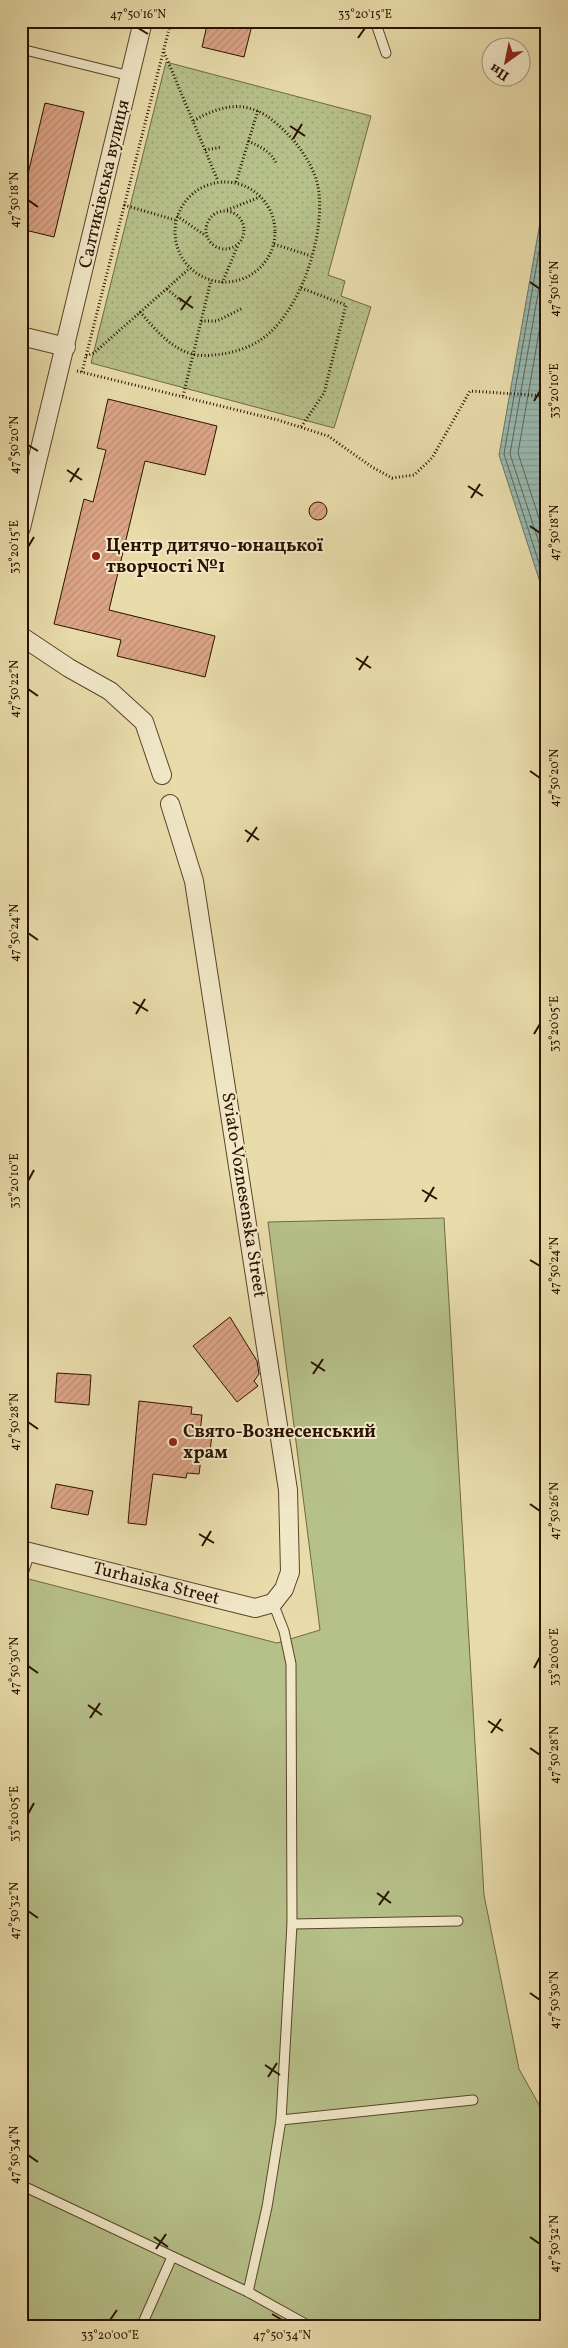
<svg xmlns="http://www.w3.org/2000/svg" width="568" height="2348" font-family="Vollkorn,serif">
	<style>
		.green { fill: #b6c089; stroke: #706844 }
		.park { fill: url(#park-dots); stroke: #706844 }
		.water { fill: url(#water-rules); stroke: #6d766a }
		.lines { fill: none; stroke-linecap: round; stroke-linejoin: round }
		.shore { stroke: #626658; stroke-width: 1 }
		.building { fill: url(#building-hatch); stroke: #2a1100 }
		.lane-casing { stroke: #5a442b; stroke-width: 11 }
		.street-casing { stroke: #5a442b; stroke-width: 20 }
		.path { stroke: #2a1100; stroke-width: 3; stroke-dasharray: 1 2.5; stroke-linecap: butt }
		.lane { stroke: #f1e8c8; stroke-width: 9 }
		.street { stroke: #f1e8c8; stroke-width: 18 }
		.ticks { fill: none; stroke: #2a1100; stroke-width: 2 }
		.poi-dot { fill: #8f2418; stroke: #f1e8c8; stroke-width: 2 }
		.labels { text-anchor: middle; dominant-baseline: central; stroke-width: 4; stroke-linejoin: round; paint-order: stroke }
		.street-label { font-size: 18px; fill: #2a1100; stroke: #f1e8c8 }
		.poi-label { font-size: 18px; font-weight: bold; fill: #2a1100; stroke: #f1e8c8; text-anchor: start }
		.neatline { fill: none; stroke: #2a1100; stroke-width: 2 }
		.ticks-label { font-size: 12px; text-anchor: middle; fill: #2a1100 }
	</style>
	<defs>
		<pattern id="park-dots" width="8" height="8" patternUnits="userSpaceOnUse" patternTransform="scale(1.25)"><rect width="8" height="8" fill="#b6c089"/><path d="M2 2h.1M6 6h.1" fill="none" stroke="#9da474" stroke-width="1.8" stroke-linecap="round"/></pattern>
		<pattern id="water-rules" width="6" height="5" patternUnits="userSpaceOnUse" patternTransform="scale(1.25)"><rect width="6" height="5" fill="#99bab0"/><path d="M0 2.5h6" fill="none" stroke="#849f96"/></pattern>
		<pattern id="building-hatch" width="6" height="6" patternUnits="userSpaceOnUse" patternTransform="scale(1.25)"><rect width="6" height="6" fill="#dca587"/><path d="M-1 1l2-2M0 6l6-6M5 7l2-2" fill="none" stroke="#bd8d73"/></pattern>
	</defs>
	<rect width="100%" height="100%" fill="#e9dcab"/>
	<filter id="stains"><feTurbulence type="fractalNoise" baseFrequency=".004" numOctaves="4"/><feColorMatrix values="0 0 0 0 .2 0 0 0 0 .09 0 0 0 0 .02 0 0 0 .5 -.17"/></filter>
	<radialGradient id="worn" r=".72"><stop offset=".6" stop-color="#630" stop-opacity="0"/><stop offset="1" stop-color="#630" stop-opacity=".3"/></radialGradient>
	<!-- green -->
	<path class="green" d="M444,1218l40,677 35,174 28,50v208h-526v-750l256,66 43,-13 -52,-408z"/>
	<!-- park -->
	<path class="park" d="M166,62l205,54 -43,159 17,6 -4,15 30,11 -37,121 -243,-65z"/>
	<!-- water -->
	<path class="water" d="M547,183v421l-48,-149z"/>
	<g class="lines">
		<!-- shore -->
		<g class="shore">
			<path d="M547,205l-43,249 43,134"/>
			<path d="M547,242l-37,212 37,113"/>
			<path d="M547,286l-29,167 29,90"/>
		</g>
	</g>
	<!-- building -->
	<g class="building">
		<path d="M208,21h45l-9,36 -42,-10z"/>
		<path d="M45,103l39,9 -30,125 -33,-8v-26z"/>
		<path d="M108,399l109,27 -12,49 -60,-14 -36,149 106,26 -10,41 -88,-21 4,-16 -67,-16 30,-125 9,3 13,-52 -9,-2z"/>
		<circle cx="318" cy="511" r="9"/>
		<path d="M230,1317l27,44 2,13 -5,7 4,5 -21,16 -44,-56z"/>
		<path d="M57,1373l34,2 -2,30 -34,-3z"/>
		<path d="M139,1401l53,6 -1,7 11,1 -2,17 12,2 -2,18 -8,-1 -3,23 -12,-1 -1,5 -33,-4 -7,51 -18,-2z"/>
		<path d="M56,1484l37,7 -5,24 -37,-7z"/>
	</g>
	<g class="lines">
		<defs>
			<g id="lane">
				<path d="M375,21l11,32"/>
				<path d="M21,49l109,27"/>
				<path d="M21,1579l9,-26"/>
				<path d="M292,1924l166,-3"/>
				<path d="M281,2120l192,-20"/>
				<path d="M21,2185l227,107 63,35"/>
				<path d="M248,2292l19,-85 14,-87 11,-196 -1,-260 -7,-33 -11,-28"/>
				<path d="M141,2327l31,-70"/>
			</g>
			<g id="street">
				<path d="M21,336l45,11"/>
				<path d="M21,528l122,-507"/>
				<path d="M21,636l48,32 41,23 34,31 18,53"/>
				<path d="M21,1550l234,58 18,-5 11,-14 6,-17 -2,-82 -94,-609 -24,-77"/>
			</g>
		</defs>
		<!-- lane casing -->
		<use href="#lane" class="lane-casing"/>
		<!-- street casing -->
		<use href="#street" class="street-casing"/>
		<!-- path -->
		<g class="path">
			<path d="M164,52l54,129"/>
			<path d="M248,141c13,6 22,10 29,23"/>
			<path d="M205,150l17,-3"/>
			<circle cx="225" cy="232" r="50"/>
			<path d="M236,182l22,-72"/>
			<path d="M124,205l51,15"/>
			<path d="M227,210l33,-13"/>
			<circle cx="225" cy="230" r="19"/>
			<path d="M177,216l29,20"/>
			<path d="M274,244l37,12"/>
			<path d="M222,283l16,-38"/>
			<path d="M301,288l45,17 -22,88 -23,34"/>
			<path d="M167,289l14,12"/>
			<path d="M140,312c15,17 30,36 52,42 10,3 21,1 31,0 12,-2 28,-7 39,-15 38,-27 62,-100 57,-146 -3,-27 -23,-53 -43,-70 -28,-24 -53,-19 -83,-2"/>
			<path d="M201,321h16l26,-13"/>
			<path d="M86,356l8,-3 96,-85"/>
			<path d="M77,371l201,49 50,16 44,31 20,11 22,-3 18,-17 38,-67 77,5"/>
			<path d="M82,372l89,-351"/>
			<path d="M183,396l28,-116"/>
		</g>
		<!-- lane -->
		<use href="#lane" class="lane"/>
		<!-- street -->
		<use href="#street" class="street"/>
	</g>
	<!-- ticks -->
	<path class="ticks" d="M138,28l10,6M358,38l7,-10M290,126l15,10M293,139l9,-15M28,200l10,7M530,282l10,7M179,298l14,10M181,310l10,-14M534,401l6,-10M28,445l10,6M67,470l15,10M70,482l9,-14M468,486l15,10M471,498l9,-14M530,526l10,7M28,547l6,-10M356,658l15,10M359,670l9,-14M28,689l10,7M530,771l10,7M245,830l14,10M247,842l10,-15M28,933l10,7M133,1002l15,9M136,1014l9,-15M534,1034l6,-10M28,1181l6,-11M422,1190l15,9M425,1202l9,-15M530,1260l10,6M311,1362l14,9M313,1374l10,-15M28,1422l10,7M530,1504l10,7M199,1534l15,9M202,1546l9,-15M28,1666l10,7M534,1668l6,-11M88,1705l14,10M90,1718l10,-15M488,1721l15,10M491,1733l10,-14M530,1748l10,7M28,1814l6,-11M377,1893l14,10M379,1905l10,-14M28,1911l10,7M530,1993l10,7M265,2065l15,10M268,2077l9,-14M28,2155l10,7M154,2237l14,10M530,2237l10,7M156,2249l10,-15M272,2314l10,6M110,2320l7,-10"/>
	<!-- markers -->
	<g class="poi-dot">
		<circle cx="96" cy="556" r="5"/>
		<circle cx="173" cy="1442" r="5"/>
	</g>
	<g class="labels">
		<!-- street labels -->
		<g class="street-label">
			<text transform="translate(105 184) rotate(-77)">Салтиківська вулиця</text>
			<text transform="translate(243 1195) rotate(81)">Sviato-Voznesenska Street</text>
			<text transform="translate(156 1584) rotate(14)">Turhaiska Street</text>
		</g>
		<!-- poi labels -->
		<g class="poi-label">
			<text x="106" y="546">Центр дитячо-юнацької<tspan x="106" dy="21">творчості №1</tspan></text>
			<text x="183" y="1432">Свято-Вознесенський<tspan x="183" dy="21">храм</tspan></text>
		</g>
	</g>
	<!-- margin -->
	<rect width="568" height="2348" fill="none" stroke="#e9dcab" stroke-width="55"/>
	<!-- north arrow -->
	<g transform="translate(506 62) rotate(213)"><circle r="24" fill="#f1e8c8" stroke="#a19278"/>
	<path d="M0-4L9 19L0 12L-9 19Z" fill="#8f2418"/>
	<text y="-8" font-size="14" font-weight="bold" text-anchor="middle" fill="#2a1100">Пн</text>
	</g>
	<rect x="28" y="28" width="512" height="2292" class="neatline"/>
	<g class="ticks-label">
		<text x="138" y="18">47°50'16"N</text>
		<text x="365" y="18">33°20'15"E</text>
		<text transform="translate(14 200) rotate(-90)" y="4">47°50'18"N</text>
		<text transform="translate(554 289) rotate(-90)" y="4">47°50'16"N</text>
		<text transform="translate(554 391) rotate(-90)" y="4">33°20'10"E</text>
		<text transform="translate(14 445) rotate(-90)" y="4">47°50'20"N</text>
		<text transform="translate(554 533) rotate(-90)" y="4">47°50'18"N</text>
		<text transform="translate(14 547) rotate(-90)" y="4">33°20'15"E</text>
		<text transform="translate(14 689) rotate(-90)" y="4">47°50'22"N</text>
		<text transform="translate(554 778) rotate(-90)" y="4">47°50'20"N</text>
		<text transform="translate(14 933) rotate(-90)" y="4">47°50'24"N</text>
		<text transform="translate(554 1024) rotate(-90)" y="4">33°20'05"E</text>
		<text transform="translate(14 1181) rotate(-90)" y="4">33°20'10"E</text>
		<text transform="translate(554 1266) rotate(-90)" y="4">47°50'24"N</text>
		<text transform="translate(14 1422) rotate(-90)" y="4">47°50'28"N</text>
		<text transform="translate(554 1511) rotate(-90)" y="4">47°50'26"N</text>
		<text transform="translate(554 1657) rotate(-90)" y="4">33°20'00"E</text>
		<text transform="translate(14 1666) rotate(-90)" y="4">47°50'30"N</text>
		<text transform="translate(554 1755) rotate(-90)" y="4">47°50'28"N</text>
		<text transform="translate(14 1814) rotate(-90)" y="4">33°20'05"E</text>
		<text transform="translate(14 1911) rotate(-90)" y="4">47°50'32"N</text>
		<text transform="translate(554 2000) rotate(-90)" y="4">47°50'30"N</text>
		<text transform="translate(14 2155) rotate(-90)" y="4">47°50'34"N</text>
		<text transform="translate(554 2244) rotate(-90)" y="4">47°50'32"N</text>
		<text x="110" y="2339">33°20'00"E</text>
		<text x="282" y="2339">47°50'34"N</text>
	</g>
	<rect width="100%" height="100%" filter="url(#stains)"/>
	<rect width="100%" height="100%" fill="url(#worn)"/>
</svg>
